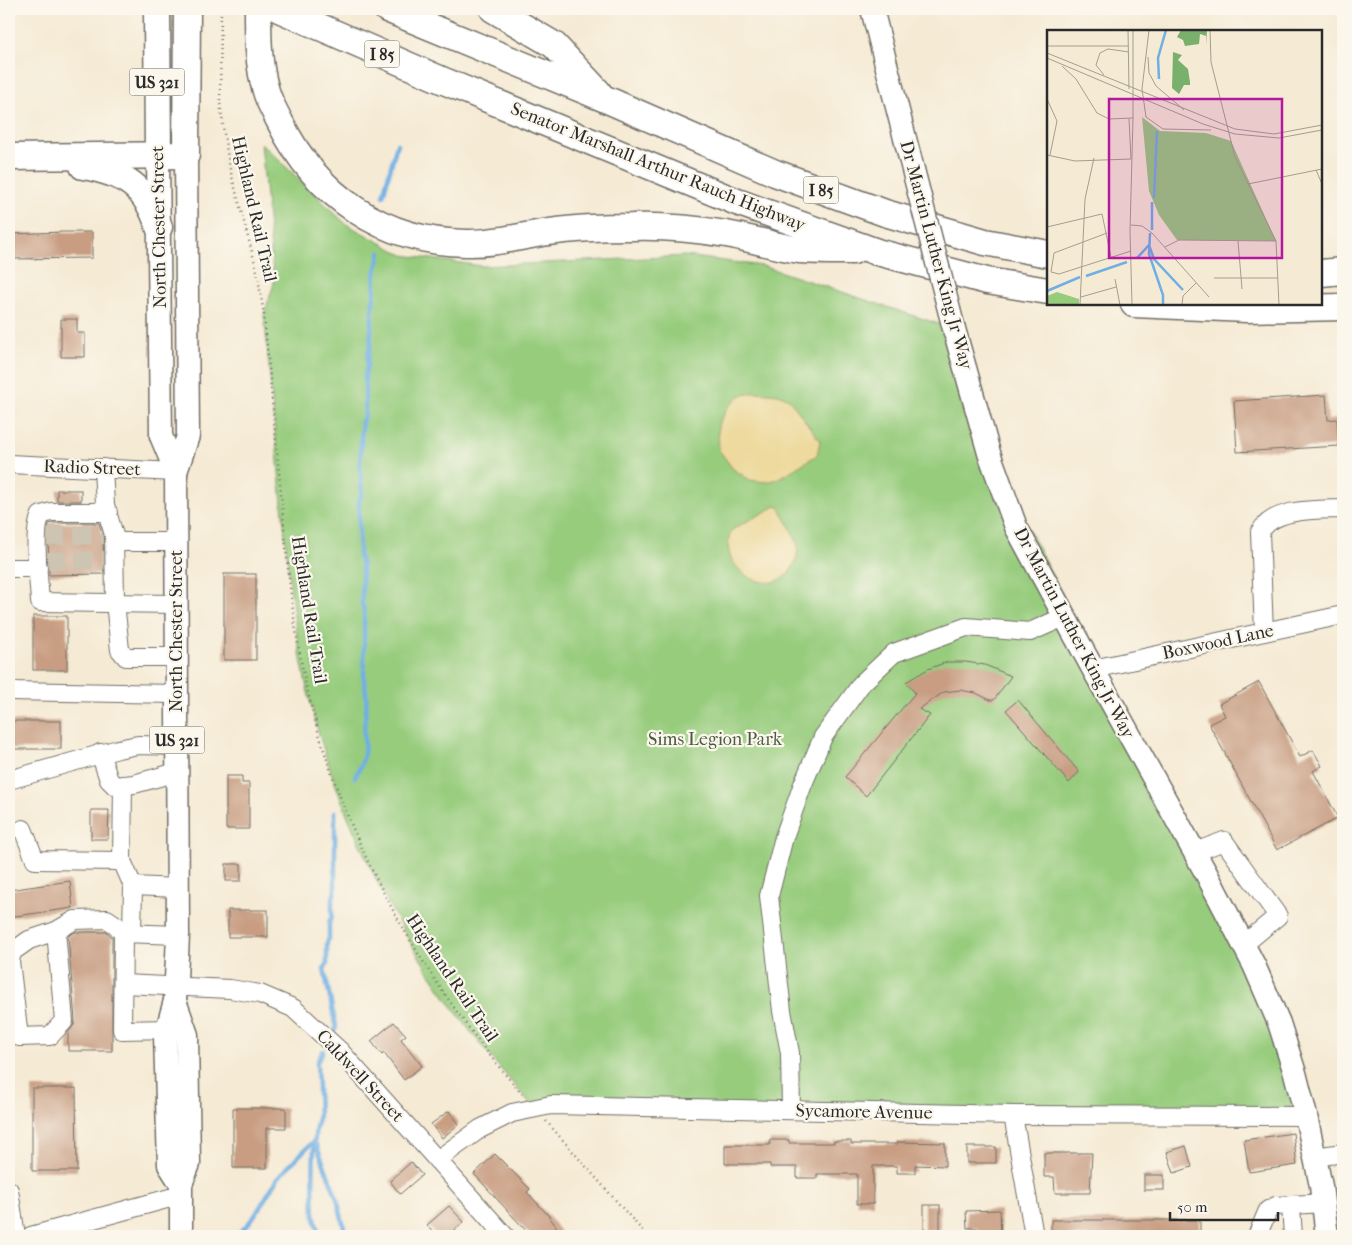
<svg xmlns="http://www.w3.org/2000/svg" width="1352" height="1245" font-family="'IM FELL French Canon',serif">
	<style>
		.green { fill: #97cc7d; stroke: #617c54 }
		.sand { fill: #eeda9e; stroke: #8c8264 }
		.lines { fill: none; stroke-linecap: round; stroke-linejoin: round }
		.stream { stroke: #6fafe3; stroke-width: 4.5 }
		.building { fill: #c89d82 }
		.minor-tunnel { stroke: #cdc4b2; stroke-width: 18; stroke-dasharray: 18 9; stroke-linecap: butt }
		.minor-casing { stroke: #726e66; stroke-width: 20 }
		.major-casing { stroke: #726e66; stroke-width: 25 }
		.highway-casing { stroke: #726e66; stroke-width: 29 }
		.path { stroke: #726e66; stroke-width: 2.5; stroke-dasharray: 1 4; stroke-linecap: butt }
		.minor { stroke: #fff; stroke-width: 18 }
		.major { stroke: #fff; stroke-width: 22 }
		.highway { stroke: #fff; stroke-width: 26 }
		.major-bridge-casing { stroke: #726e66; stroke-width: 25; stroke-linecap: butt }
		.major-bridge { stroke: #fff; stroke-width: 22 }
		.labels { text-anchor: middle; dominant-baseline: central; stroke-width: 4.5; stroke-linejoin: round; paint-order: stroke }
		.shield { fill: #fbf7ec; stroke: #696865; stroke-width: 1 }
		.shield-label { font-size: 16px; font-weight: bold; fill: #2b2b2b }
		.street-label { font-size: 18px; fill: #2b2b2b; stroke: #fbf7ec }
		.park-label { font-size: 18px; fill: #4b5b44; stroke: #fbf7ec }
		.inset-river { fill: none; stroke: #6fafe3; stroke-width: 2.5 }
		.inset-road { fill: none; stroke: #a49e90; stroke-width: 1 }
		.view { fill: #b5179e; fill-opacity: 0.15; stroke: #b5179e; stroke-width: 2.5 }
		.inset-edge { fill: none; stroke: #2b2b2b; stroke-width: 2.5 }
	</style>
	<rect width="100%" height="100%" fill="#fbf7ec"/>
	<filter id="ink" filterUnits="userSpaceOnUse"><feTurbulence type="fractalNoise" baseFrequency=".02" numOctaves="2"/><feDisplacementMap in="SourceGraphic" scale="10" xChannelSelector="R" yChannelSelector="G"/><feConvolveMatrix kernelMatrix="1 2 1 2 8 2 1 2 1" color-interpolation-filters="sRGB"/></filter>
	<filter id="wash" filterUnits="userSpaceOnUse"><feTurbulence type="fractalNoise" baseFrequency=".0096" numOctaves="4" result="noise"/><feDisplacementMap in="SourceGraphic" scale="20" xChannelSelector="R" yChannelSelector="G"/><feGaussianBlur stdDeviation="1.12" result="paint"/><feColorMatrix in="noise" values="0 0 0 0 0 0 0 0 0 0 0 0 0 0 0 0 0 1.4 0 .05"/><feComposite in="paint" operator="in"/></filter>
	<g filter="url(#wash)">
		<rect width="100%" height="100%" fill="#f5ead4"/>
		<!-- green -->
		<path class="green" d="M261,143l85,81 57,31 79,11 204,-10 77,10 191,63 35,124 217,420 100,243 -771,-7c-22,-25 -43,-50 -64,-77 -77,-100 -137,-224 -165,-348 -13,-59 -18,-119 -24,-180 -6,-63 -12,-126 -18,-189l10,-32z"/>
		<!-- sand -->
		<g class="sand">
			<path d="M757,392l21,2 11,5 31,42 -3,14 -39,24 -13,3 -15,-2 -17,-11 -14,-19 -1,-25 9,-16 12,-13z"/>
			<path d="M776,506l4,2c5,11 13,23 17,35 2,6 0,14 -2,19 -17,46 -85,5 -62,-33z"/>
		</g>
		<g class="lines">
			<!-- stream -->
			<g class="stream">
				<path d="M383,196l14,-52"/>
				<path d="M355,777c4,-7 8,-14 9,-23 1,-8 0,-16 0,-24 1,-17 5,-31 0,-48v-72l-2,-5v-42l-3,-5v-58l3,-5 -2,-27 2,-47 3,-5v-42c4,-9 1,-18 5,-26l3,-47c4,-9 0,-17 2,-26 2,-7 4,-14 5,-22"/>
				<path d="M335,1030l1,-3 -12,-58 3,-5v-21l2,-5v-16l3,-5v-16l3,-10v-79"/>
				<path d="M316,1144l21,54 9,38"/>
				<path d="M235,1236c21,-15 29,-39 44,-59 11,-13 24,-25 36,-37"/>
				<path d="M320,1236c-2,-7 -5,-15 -6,-23 -1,-17 -2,-83 5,-97l-2,-54 6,-11"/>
			</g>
		</g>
		<g id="blocks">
			<!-- building -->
			<g class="building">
				<path d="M63,232h29v26l-83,1v-25z"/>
				<path d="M61,319h16v14h8v24h-24z"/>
				<path d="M1326,395l2,25 9,-1 2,27 -102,6 -3,-51z"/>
				<rect x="57" y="490" width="24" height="11"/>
				<path d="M53,523h46l4,14 1,37 -55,1 -1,-42 1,-9z"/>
				<rect x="224" y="574" width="32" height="86"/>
				<rect x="33" y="616" width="34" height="54"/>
				<path d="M947,662h19l19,3 26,11 -17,24h-4l-14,-7 -16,-3 -16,2 -25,17 11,6 -64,81 -21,-19 70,-84 -9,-11 22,-13z"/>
				<path d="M1259,682l41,75 13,-7 9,16 -9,5 25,47 -61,32 -68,-126 16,-8 -6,-12z"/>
				<path d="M1018,700l61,72 -10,11 -63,-73z"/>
				<rect x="9" y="721" width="52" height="28"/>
				<path d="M226,776h16v7h7v46h-23z"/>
				<path d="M91,810h18l-1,29h-17z"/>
				<rect x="226" y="864" width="15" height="17"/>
				<path d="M70,881l3,27 -64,9v-27z"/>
				<rect x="228" y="910" width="40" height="27"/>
				<path d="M76,932h31l5,5v114h-44v-18l6,-8 1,-5 -7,-84z"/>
				<path d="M394,1022l12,13 -5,4 21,27 -18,14 -20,-27 -2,2 -11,-14z"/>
				<path d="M32,1088h44l1,83h-45z"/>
				<path d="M233,1108h53v20h-19v40h-34z"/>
				<path d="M449,1111l10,13 -17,14 -11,-14z"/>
				<path d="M1293,1133l4,32 -48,7 -5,-32z"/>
				<path d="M770,1140h19v3h45v-2h17v3h46v-2l48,1v23l-30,-1v8h-18v-7h-24v38h-16v-30h-40v4h-20v-11h-27v-3h-45v-19h45z"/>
				<path d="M1186,1146l6,21 -18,6 -7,-21z"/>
				<rect x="967" y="1147" width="29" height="16"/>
				<path d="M1044,1153h48l-2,40h-35l-1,-16h-10z"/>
				<path d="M495,1154l35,35 -3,3 21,23 15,21h-32l-57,-62z"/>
				<path d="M411,1162l11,13 -22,19 -10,-13z"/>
				<rect x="1144" y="1175" width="20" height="15"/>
				<rect x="924" y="1205" width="16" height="25"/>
				<path d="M449,1206l15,16 -16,14h-11l-10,-11z"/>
				<path d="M1000,1210l1,26h-23v-8h-11l-1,-17z"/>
				<rect x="1051" y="1220" width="149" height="16"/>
			</g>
		</g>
	</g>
	<g filter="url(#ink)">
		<use href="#blocks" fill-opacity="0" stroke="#726e66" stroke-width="1"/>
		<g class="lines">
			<!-- minor-tunnel -->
			<g class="minor-tunnel">
				<path d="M47,536l60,-1"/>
				<path d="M48,561l59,-1"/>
			</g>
			<defs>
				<g id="minor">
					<path d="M9,464l167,8"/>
					<path d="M103,468l2,37 9,30 1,67 5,48 6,7h50"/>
					<path d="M108,512h-57l-10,3c-9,16 -2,66 -1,87l136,2"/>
					<path d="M115,542h61"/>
					<path d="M9,568h29"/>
					<path d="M1264,632l-4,-100c14,-25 58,-22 83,-23"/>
					<path d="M1093,669l250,-54"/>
					<path d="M9,691l167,3"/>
					<path d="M100,753l9,27 6,6 19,-2 43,-12"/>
					<path d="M9,780l109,-31 20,-4 39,1"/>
					<path d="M123,785l-1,76 11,25 45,2"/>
					<path d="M23,829l12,31 87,1"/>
					<path d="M1195,852l29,-11 54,75 -35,29"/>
					<path d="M56,931l8,90 -14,15 -31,1 -9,-76 2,-9 17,-12 27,-9 19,-11 32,-1 9,6 7,8"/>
					<path d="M132,933l1,-47"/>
					<path d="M123,984l107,5 30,5 33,14 47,43 165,185"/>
					<path d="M168,1029l-46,1 1,-97 55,2"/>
					<path d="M791,1110l-1,-57 -8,-42 -13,-115 15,-59 19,-53 20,-47 39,-54 32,-30 72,-26 64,5 34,-15"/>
					<path d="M1013,1115l21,121"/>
					<path d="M1315,1157l28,-4"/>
					<path d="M437,1160l43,-31 32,-16 39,-8 462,10 293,1"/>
					<path d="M9,1190l7,46"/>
					<path d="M1291,1206l2,30"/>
					<path d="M31,1236l150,-41"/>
					<path d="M1257,1236l11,-26 8,-4 47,-3"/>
				</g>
				<g id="major">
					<path d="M872,9l37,145"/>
					<path d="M158,156l3,280 15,36"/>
					<path d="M954,329l35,124 27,74 77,142 113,204 48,92 25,58 16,50 11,43 15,70 6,50"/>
					<path d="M175,1001l12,34 2,129 -8,20v52"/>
					<path d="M181,1184l-12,-19 -4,-129 10,-35 3,-66 -2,-463 12,-36 -2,-281"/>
				</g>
				<g id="highway">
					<path d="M157,9l1,147"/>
					<path d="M258,9c0,27 0,56 8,82 3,11 9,21 14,31 36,74 104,120 186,121 28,1 55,-7 83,-11 27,-4 55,-5 83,-5 31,-1 63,2 94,7 24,4 50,13 74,16 17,1 35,1 53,1"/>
					<path d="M279,9l165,72 293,121 140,50 110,29 61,10"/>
					<path d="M387,9l216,89 172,75 110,40 100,29 63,12"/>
					<path d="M493,9l61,36 44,47"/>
					<path d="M9,157l177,-2 1,-146"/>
					<path d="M83,166c41,7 63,20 76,61"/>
					<path d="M1321,273l22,-2"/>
					<path d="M1134,304l113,5 96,-2"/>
				</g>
			</defs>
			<!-- minor casing -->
			<use href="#minor" class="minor-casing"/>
			<!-- major casing -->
			<use href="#major" class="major-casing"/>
			<!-- highway casing -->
			<use href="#highway" class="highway-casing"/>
			<!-- path -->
			<g class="path">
				<path d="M221,9l-1,93 5,39 5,28 27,102 7,44c6,63 12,126 18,189 4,45 8,90 15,134 28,171 113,327 225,456"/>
				<path d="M546,1121l101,115"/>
			</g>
			<!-- minor -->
			<use href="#minor" class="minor"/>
			<!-- major -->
			<use href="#major" class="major"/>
			<!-- highway -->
			<use href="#highway" class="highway"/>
			<defs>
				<path id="major-bridge" d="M909,154l45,175"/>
			</defs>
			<!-- major-bridge casing -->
			<use href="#major-bridge" class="major-bridge-casing"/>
			<!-- major-bridge -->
			<use href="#major-bridge" class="major-bridge"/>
		</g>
	</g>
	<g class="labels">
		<!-- shield labels -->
		<g class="shield">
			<rect x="364.5" y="40.5" width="35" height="27" rx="4"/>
			<rect x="129.5" y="68.5" width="55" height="27" rx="4"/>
			<rect x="803.5" y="176.5" width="35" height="27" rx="4"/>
			<rect x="149.5" y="726.5" width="55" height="27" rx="4"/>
		</g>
		<g class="shield-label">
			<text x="382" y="54">I 85</text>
			<text x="157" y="82">US 321</text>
			<text x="821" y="190">I 85</text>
			<text x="177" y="740">US 321</text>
		</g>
		<!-- street labels -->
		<g class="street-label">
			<text transform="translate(658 167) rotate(22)">Senator Marshall Arthur Rauch Highway</text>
			<text transform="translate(254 209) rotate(77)">Highland Rail Trail</text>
			<text transform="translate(159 227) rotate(-91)">North Chester Street</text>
			<text transform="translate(936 255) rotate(75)">Dr Martin Luther King Jr Way</text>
			<text transform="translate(92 468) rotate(2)">Radio Street</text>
			<text transform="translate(309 610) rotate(81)">Highland Rail Trail</text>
			<text transform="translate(176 631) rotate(-90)">North Chester Street</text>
			<text transform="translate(1074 633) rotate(62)">Dr Martin Luther King Jr Way</text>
			<text transform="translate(1218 642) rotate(-12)">Boxwood Lane</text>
			<text transform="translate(452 978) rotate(56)">Highland Rail Trail</text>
			<text transform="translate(360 1076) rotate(47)">Caldwell Street</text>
			<text transform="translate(864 1112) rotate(1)">Sycamore Avenue</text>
		</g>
		<!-- park labels -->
		<g class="park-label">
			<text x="715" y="739">Sims Legion Park</text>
		</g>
	</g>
	<!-- overview -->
	<g transform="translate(1047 30)">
		<rect width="275" height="275" fill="#f5ead4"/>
		<path d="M95,87l18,14 46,2 25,8 45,100 -99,-1 -18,-25 -10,-24zM10,262l22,7v6h-32v-9z" fill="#97cc7d"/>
		<path d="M134,0h26l-1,15v-9l-6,-2 -1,10 -14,2 -2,-6 -6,-3zM126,22l9,3 -4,5 10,9 2,13v3h-6l-5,9 -7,-6z" fill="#79b06c"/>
		<path class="inset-river" d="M112,49l-1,-21 8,-28M107,168l3,-67M105,200v-28M103,203l-1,21 14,41v10M102,215l5,14 29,31M90,228l12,-13M39,246l41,-14M0,261l33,-14"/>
		<path class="inset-road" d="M81,0l1,59M102,0l-7,59 4,28 17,12 48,1M163,0l1,32 24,95 41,84 3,64M0,16h81M0,23l188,76 39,5 48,-9M101,27l1,16 7,13 28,24M0,28l156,66 32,10 44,4 43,-8M15,36l14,13 21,34 12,6 24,-1v-88M57,45l-8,-10 4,-12 8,-4 21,3M0,69l10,22 -7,34M82,89l2,40M0,125l28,6 56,-2M269,140l6,14M201,154l74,-15M84,195l11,1 10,7 57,64M0,197l55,-13 9,43M60,203l-53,20 -3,19 8,2 72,-23M191,211l4,48M118,217l14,-7 97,1M167,248h64M68,249l5,26M34,267l35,-10M33,275l5,-106 9,-41M85,275l-2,-74 3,-113M135,275l1,-9 13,-13"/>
		<path class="view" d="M62,69h173v159h-173z"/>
		<rect width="275" height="275" class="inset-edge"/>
	</g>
	<!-- margin -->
	<rect width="1352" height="1245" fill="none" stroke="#fbf7ec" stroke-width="30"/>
	<!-- scale -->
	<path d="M1170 1212v8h108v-8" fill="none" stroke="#2b2b2b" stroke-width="2.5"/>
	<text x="1177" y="1212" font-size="15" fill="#2b2b2b" stroke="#fbf7ec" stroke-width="4" paint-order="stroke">50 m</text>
</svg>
